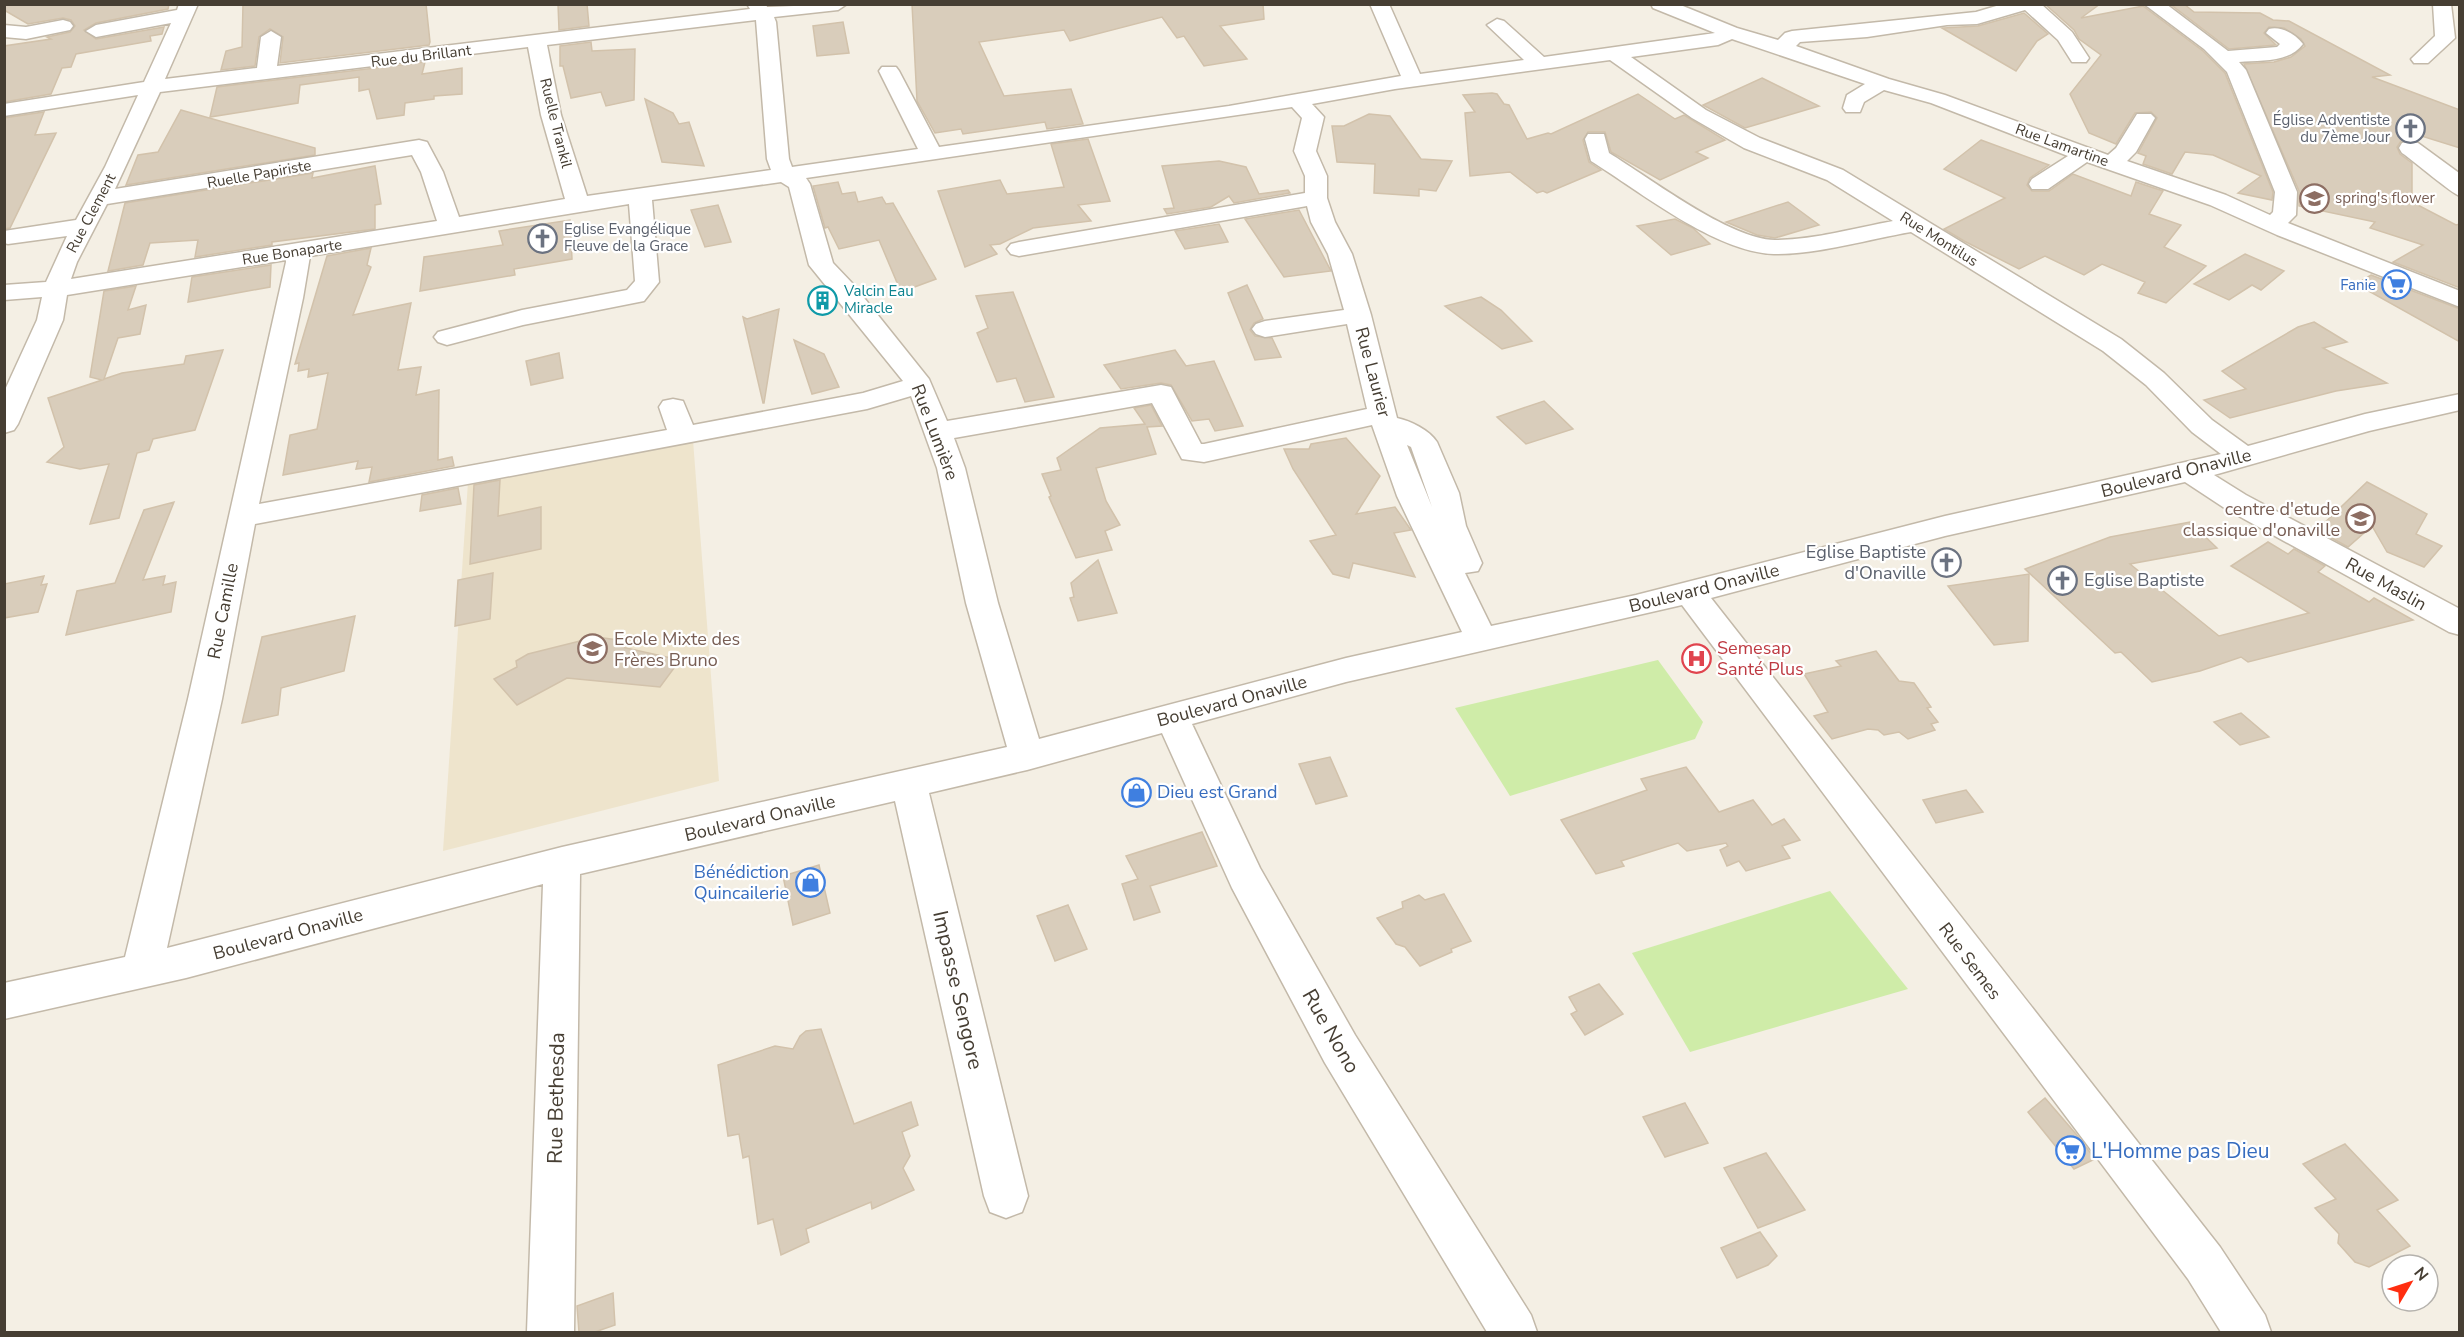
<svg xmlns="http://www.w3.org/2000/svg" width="2464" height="1337" font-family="'Nunito Sans',sans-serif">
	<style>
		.education { fill: #eee4cc }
		.green { fill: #cfeca8 }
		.building { fill: #d9cdbb; stroke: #d2c2ab; stroke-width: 1.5 }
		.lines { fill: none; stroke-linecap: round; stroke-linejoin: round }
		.minor-casing { stroke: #c3b9a9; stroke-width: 3 }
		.minor { fill: #fff; fill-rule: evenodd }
		.labels { text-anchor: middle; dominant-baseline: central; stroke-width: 4.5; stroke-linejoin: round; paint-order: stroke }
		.far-street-label { font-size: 15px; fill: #463e33; stroke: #fff }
		.far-worship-label { font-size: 15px; fill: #5b616d; stroke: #fff; text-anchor: end }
		.far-education-label { font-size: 15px; fill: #785e54; stroke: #fff; text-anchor: start }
		.far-shop-label { font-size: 15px; fill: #366cbe; stroke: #fff; text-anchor: end }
		.far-culture-label { font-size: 15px; fill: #0d838f; stroke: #fff; text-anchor: start }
		.street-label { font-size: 18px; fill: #463e33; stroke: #fff }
		.education-label { font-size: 18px; fill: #785e54; stroke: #fff; text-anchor: end }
		.worship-label { font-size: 18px; fill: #5b616d; stroke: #fff; text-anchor: end }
		.health-label { font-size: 18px; fill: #be3a42; stroke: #fff; text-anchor: start }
		.shop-label { font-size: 18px; fill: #366cbe; stroke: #fff; text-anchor: start }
		.near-street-label { font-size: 21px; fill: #463e33; stroke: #fff }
		.near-shop-label { font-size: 21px; fill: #366cbe; stroke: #fff; text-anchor: start }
	</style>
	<rect width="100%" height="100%" fill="#f4efe4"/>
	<!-- education -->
	<path class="education" d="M693,440l26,341 -276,70 25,-369z"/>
	<!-- green -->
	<g class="green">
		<path d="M1658,660l45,62 -8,17 -185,57 -55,-88z"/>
		<path d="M1830,891l78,98 -218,63 -58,-99z"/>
	</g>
	<!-- building -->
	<g class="building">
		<path d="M4,4h165l-1,5 -72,14 -12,7 12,9 68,-12 -2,7 -12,2 1,5 -75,13 -5,13 -9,1 -11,26 -47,8v-56l47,-7 -4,-2 23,-5 5,-6 -4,-6 -8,-2 -35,6 -24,-14z"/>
		<path d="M243,4h183l4,38 -1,3 -149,18 3,-26 -13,-8 -11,8 -4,29 -34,4 5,-19 16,-4z"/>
		<path d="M558,4h29l2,22 -30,4z"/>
		<path d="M912,4h351l1,15 -44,7 27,33 -43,7 -20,-30 -7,2 -15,-21 -92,24 -6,-11 -85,12 25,54 67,-7 12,35 -36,5 -2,-7 -82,12 -2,-5 -26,4 -18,-32z"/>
		<path d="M2045,4h55l-19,14 62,-12 60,45 22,22 48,119 -1,8 -34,-7 23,-17 -48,-21 -28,-3 -13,22 -29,-10 3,-8 -8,-3 19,-35 -6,-6 -16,1 -19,31 -27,-11 -19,-39 31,-39 -22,-16 -5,-9z"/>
		<path d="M2170,4h14l10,8 66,1 13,7 16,1 101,54 -18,2 88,33v38l-48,-15v6l-11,2 -4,6 3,7 12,9v39l44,23 4,-1v64l-67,-26 30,-17 -53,-17 5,-6 -76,-16v-15l-55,-127 30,-2 17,-5 14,-11 -4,-7 -17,-11 -15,-1 -5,6 12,12 -47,4z"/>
		<path d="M2024,13l24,21 -11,7 -21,30 -74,-43 36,-2z"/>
		<path d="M843,22l6,31 -32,3 -4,-30z"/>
		<path d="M591,42l1,9 43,-2 -1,51 -28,6 -5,-14 -30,6 -8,-32h-3v-20z"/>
		<path d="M425,62l-3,12 40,-6v26l-28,2v3l-29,4 -1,12 -27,4 -8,-30 -10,2v-14l-59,8 -2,18 -88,14 7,-30z"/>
		<path d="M1762,78l57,28 -74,22 -42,-23z"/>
		<path d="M1492,93l5,1 7,10 5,1 18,34 21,-6 3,1 87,-40 37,25 9,-4 41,25 -29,12 12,6 -48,22 -49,-28 -6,-20h-17l-5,8 6,22 12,8 -54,23 -4,-2 -6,2 -27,-21 -40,4 -5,-63 10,-1 -12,-17z"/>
		<path d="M645,99l28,14 6,11 10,-2 15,44 -42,-4z"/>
		<path d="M181,110l134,38v7l-189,30 12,-30 20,-3z"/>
		<path d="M44,112l-9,23 21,-2 -46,95 -6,1v-111z"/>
		<path d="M1369,114l21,2 31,43 31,2 -16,30 -17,-2v7l-45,-3 1,-29 -38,-2 -5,-36h12z"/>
		<path d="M1088,139l22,62 -32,4 13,16 -58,7 -33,16 -10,1 7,9 -32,13 -27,-76 62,-11 7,14 57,-7 -13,-43z"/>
		<path d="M1981,140l68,25 -19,13 -3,7 5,6h17l24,-17 58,22 5,-14 27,9 -14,23 32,11 -17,22 42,19 -40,37 -28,-10 7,-11 -43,-18 -18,11 -39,-19 -26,13 -55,-28 -20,-12 61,-31 -61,-29z"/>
		<path d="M1219,161l27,6 13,27 29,-4 2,3 -56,10 -5,-7 -18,11 -44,7 -3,-5 10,-1 -12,-42z"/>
		<path d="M375,166l6,38 -6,1v24l-103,13v3l-77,12 3,-17 -48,3 -7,22 -35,6 17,-68 188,-30 -1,5z"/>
		<path d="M838,182l4,12 13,-2 3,10 24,-5 4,7 7,-1 43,76 -35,13 -22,-52 -40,9 -11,-22 -3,1 -12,-42z"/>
		<path d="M1788,202l31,23 -44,13 -18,-3 -31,-13z"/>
		<path d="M718,205l13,37 -26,5 -14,-37z"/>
		<path d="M1299,210l32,61 -47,6 -39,-58z"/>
		<path d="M1675,219l18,9 17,16 -39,11 -34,-29z"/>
		<path d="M570,220l2,39 -58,10 1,6 -95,16 4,-34 79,-12 -4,-14z"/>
		<path d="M1219,224l9,18 -43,7 -10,-18z"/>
		<path d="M371,248l-4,17 4,2 -18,48 58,-12 -13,67 23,-3 -5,28 23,-5 -1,70 14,-3 2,9 -85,16 3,-15 -16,2 2,-8 -75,14 7,-40 27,-6 11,-56 -20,4 1,-8 -11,2 1,-8 -4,1 32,-108z"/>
		<path d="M2245,254l39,17 -23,19 -9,-5 -23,15 -35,-16z"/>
		<path d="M271,265l-1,22 -82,15 4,-25z"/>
		<path d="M2371,275l89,34v33l-104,-58z"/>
		<path d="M1247,285l16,34 -9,4 -4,7 5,6 17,2 9,19 -26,3 -27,-67z"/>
		<path d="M136,286l-8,24 18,-5 -6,29 -22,4 -14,41 18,-6 62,-9 2,-8 37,-6 -28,80 -42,9 -4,11 -12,3 -18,65 -29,6 19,-60 -29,5 -33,-7 17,-15 -16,-49 54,-18 -12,-3 14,-86z"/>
		<path d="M1013,292l41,105 -29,5 -9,-24 -19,4 -20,-49 11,-5 -12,-32z"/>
		<path d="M1481,297l20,13 31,31 -30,8 -57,-43z"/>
		<path d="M779,309l-15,94h-1l-20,-86 4,2z"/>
		<path d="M2314,322l33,20 -24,6 64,35 -51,8 -106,27 -26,-18 42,-11 -24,-18 76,-44z"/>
		<path d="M794,340l30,14 15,33 -27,7z"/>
		<path d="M1175,350l11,16 28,-5 29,65 -28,5 -6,-12 -17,2 -21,-36 -10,-2 -40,6 -17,-24z"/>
		<path d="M559,353l4,25 -32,7 -5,-24z"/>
		<path d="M1544,401l29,28 -47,15 -29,-27z"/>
		<path d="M1151,405l11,21 -15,1 9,27 -60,14 10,33 14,24 -15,6 7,19 -36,8 -27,-61 2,-1 -9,-22 19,-4 -4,-12 43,-30 45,-4 -11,-16z"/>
		<path d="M1346,438l34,38 -24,38 39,-7 16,23 -17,3 21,44 -62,-14 -4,15 -16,-4 -23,-33 26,-6 -43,-66 -9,-20h25l2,-5z"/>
		<path d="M500,480l-2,36 43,-9v42l-71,15 4,-79z"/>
		<path d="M2367,482l60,32 -11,20 26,12 -18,21 -37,-15 -15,-26 -24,21 -31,-17z"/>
		<path d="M458,488l3,16 -41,7 2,-16z"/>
		<path d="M174,502l-31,78 22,-4 -2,9 13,-3 -5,30 -105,23 11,-44 38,-8 29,-73z"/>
		<path d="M2190,522l27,26 -87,16 89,72 90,-23 -78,-47 37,-24 20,12 6,-5 31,17 -7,6 51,30 5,-4 39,22 -165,42 -7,-5 -41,14 -48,11 -31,-30 -6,1 -90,-84 85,-32z"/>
		<path d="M1098,560l19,53 -39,8 -8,-23 4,-1 -3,-14z"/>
		<path d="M493,573l-3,46 -35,7 3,-46z"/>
		<path d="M2029,574l-1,67 -34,4 -46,-59z"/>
		<path d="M44,576l-3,9 6,-1 -9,28 -34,6v-34z"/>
		<path d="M355,616l-11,55 -63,17 -3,27 -36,8 20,-86z"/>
		<path d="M596,637l22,3 -1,6 63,14 -20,27 -93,-9 -50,27 -23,-26 23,-12 -1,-6 12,-7z"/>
		<path d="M1876,651l23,30 15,2 17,24 -4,1 11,14 -7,2 4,6 -27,9 -9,-7 -15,3 -6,-5 -10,-1 -36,10 -18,-23 14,-4 -24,-38 37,-8 -5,-5z"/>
		<path d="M2241,713l28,24 -29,8 -26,-23z"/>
		<path d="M1330,757l17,39 -31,8 -17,-40z"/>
		<path d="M1686,767l33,45 34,-12 19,25 12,-6 16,21 -18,6 8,12 -44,13 -7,-10 -12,5 -7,-16 8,-4 -2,-3 -39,8 -9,-8 -57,18 3,5 -28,8 -35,-54 86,-30 -6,-11z"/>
		<path d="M1966,790l17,22 -47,11 -13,-23z"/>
		<path d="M1202,832l15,34 -67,20 10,26 -26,8 -12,-36 16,-5 -12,-23z"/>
		<path d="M819,865l11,48 -37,12 -10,-49z"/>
		<path d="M1444,894l27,47 -20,8 1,3 -32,14 -15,-19 -9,-3 -19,-26 26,-10 -1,-6 17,-7 6,5z"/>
		<path d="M1068,905l19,44 -32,12 -18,-45z"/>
		<path d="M1599,984l24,30 -38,21 -14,-21 6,-3 -8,-14z"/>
		<path d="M821,1029l33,95 57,-22 7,23 -16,7 8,24 -7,12 11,22 -42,19 -1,-7 -65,27 3,13 -28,13 -8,-36 -15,5 -9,-68 -6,2 -4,-24 -11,2 -10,-71 57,-19 18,3 7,-13 6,-5z"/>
		<path d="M2045,1098l31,36 19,25 -21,10 -46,-57z"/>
		<path d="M1685,1103l23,40 -43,14 -22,-40z"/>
		<path d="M2345,1144l53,56 -21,10 33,36 -41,21 -14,-5 -17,-19 1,-9 -24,-26 21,-9 -33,-35z"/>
		<path d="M1766,1153l39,57 -47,18 -34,-60z"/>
		<path d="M1760,1232l17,24 -9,9 -31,13 -16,-30z"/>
		<path d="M613,1293l2,32 -20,7h-16l-2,-26z"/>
	</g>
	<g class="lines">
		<defs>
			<g id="minor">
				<path d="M179,4h19l-33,75 92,-11 4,-31 10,-6 10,6 -4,29 473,-57 -3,-5h19l1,3 80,-3 -9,6 -64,7 2,5 13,137 3,8 126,-18 -39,-78 3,-4h14l3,4 40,76 290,-41 172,-30 -31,-72h19l31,70 104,-14 -37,-35 10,-6 7,2 40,36 171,-24 -62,-25 -2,-4h27l59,24 41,12 7,-7 7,-2 184,-19 27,-8h38l31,28 17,26 -3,4h-14l-14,-22 -33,-30 -48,14 -30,1 -80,12 -67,5 -4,4 93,33 56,16 163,60 8,-7 21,-34h14l4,4 -19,34 -9,9 99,34 44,20 3,-3 2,-20 -48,-120 -23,-23 -60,-45h22l62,47 49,-4 3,-3 -14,-11 3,-4c13,-3 26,5 34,15 -14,19 -43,16 -64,18l7,8 51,122 -1,23 -8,8 172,68v16l-183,-72 -67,-30 -123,-43 -39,27h-16l-3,-5 3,-5 36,-23 -137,-53 -47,-13 -20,12 -4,10h-14l-3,-4 4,-13 18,-11 -133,-45 -14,6 -87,12 75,53 54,28 83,32 278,169 43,34 48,47 36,26 117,-32 95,-20v16l-91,21 -155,44 32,20 214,114v26l-11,-3 -223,-123 -41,-27 -240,54 -234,62 509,649 45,68 6,17h-50l-33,-53 -506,-674 -336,77 -154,42 68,144 95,167 176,280 6,17h-50l-162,-269 -93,-175 -70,-155 -135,37 -98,23 99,403 -6,16 -16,6 -16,-6 -6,-16 -89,-395 -315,73 -6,458h-47l16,-448 -357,94 -182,41v-36l121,-26 63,-258 98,-437v-2l-219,35 -4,25 -45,104 -4,6 -10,3v-41l33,-72 5,-23 -38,3v-15l42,-3 21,-46 -59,8 -4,-1v-12l72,-11 29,-53 33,-72 -134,21v-12l140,-22 27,-59 -75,14 -10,-6 10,-6 81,-15zM756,20l11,139 4,11 -184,26 -26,-81 -14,-70zM528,47l13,68 24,84 -106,18 -16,-45 -16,-30 -8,-2 -304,49 45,-97zM1610,60l82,58 52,30 83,32 66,41c-38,7 -79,19 -118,19 -46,-1 -125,-62 -166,-87l-5,-19h-16l-3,5 6,22c50,31 124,91 183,93 41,1 96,-15 137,-22l192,119 43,34 46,47 29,22 -276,62 -309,79 -145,31 -26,-53 13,-2 4,-8 -16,-37 -7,-33 -22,-51c-8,-12 -26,-21 -40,-24l-1,-4 -25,-99 -19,-61 -17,-32 -8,-24v-22l-11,-25 8,-34 -12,-13 83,-15zM1292,107l10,11 -8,33 11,25v17l-286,49 -8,2 -4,5 4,5 8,2 288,-50 4,16 17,32 16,56 -79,11 -9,3 -4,5 4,5 9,3 82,-13 20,85 -163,35h-3l-30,-57 -10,-2 -214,36 -18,-42 -76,-95 -20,-21 -23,-79 -4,-6zM412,155l9,17 16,49 -366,58 6,-17 30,-58zM781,182l8,5 20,78 94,116 -40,12 -170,32 -10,-24 -10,-2 -10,2 -4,6 8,23 -408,74 44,-206 7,-42 319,-52 6,77 -8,9 -105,20 -84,22 -4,5 4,5 9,3 76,-20 121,-24 15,-19 -7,-82zM911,396l26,72 29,135 41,144 -445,100 -395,101 55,-249 33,-175 612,-115zM1152,403l30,56 22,3 168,-37 25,71 65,136 -116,26 -307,81 -41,-136 -33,-135 -11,-30zM1407,445l4,2 21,60z"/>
				<path d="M2433,4h18l4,34 -27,25h-14l-3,-4 24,-23z"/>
				<path d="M63,20l7,2 3,4 -3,4 -44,9 -22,-2v-12l22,2z"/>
				<path d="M2410,141l8,2 41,30 1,23c-8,-2 -47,-36 -58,-43l-3,-5 3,-5z"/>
			</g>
		</defs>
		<!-- minor casing -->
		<use href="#minor" class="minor-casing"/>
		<!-- minor -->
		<use href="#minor" class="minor"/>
	</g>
	<!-- icons -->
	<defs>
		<symbol id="church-ring" viewBox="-11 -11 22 22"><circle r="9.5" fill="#fff" stroke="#6b7280" stroke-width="1.5"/><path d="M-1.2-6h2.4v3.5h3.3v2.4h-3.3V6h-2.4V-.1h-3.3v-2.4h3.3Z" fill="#6b7280"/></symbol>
		<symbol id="school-ring" viewBox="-11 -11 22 22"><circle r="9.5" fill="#fff" stroke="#8d6e63" stroke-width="1.5"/><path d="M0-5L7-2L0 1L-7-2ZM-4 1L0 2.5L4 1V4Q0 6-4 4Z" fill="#8d6e63"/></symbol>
		<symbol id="supermarket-ring" viewBox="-11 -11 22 22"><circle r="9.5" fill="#fff" stroke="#3f7fe0" stroke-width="1.5"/><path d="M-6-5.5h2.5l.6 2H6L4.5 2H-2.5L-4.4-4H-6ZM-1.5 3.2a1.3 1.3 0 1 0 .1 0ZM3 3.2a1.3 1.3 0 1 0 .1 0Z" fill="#3f7fe0"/></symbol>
		<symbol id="building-ring" viewBox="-11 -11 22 22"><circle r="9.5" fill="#fff" stroke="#0f9aa8" stroke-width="1.5"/><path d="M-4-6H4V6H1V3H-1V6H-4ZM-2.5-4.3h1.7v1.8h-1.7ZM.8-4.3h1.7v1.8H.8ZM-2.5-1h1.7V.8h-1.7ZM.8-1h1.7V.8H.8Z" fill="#0f9aa8"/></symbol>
		<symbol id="hospital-ring" viewBox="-11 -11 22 22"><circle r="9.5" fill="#fff" stroke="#e0444e" stroke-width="1.5"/><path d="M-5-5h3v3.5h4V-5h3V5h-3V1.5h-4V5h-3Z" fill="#e0444e"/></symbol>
		<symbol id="shop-ring" viewBox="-11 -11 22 22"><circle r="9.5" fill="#fff" stroke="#3f7fe0" stroke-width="1.5"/><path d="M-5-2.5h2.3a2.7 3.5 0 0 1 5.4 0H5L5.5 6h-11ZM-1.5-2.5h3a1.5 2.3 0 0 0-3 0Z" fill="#3f7fe0"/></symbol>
	</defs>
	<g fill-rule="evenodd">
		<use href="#church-ring" x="2394" y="112" width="33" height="33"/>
		<use href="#school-ring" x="2298" y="182" width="33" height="33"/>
		<use href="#church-ring" x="526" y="222" width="33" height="33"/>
		<use href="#supermarket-ring" x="2380" y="268" width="33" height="33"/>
		<use href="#building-ring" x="806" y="284" width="33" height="33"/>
		<use href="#school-ring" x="2344" y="502" width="33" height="33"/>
		<use href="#church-ring" x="1930" y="546" width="33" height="33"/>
		<use href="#church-ring" x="2046" y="564" width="33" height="33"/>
		<use href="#school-ring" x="576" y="632" width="33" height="33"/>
		<use href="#hospital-ring" x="1680" y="642" width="33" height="33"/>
		<use href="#shop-ring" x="1120" y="776" width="33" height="33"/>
		<use href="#shop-ring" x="794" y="866" width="33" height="33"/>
		<use href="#supermarket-ring" x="2054" y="1134" width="33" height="33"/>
	</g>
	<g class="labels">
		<!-- far-street labels -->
		<g class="far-street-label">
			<text transform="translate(421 56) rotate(-7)">Rue du Brillant</text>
			<text transform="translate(556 123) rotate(76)">Ruelle Trankil</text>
			<text transform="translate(2062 145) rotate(20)">Rue Lamartine</text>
			<text transform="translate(259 174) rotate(-10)">Ruelle Papiriste</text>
			<text transform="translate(91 213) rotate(-62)">Rue Clement</text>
			<text transform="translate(1939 239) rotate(32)">Rue Montilus</text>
			<text transform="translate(292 252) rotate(-9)">Rue Bonaparte</text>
		</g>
		<!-- far-worship labels -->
		<g class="far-worship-label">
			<text x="2390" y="120">Église Adventiste<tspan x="2390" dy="17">du 7ème Jour</tspan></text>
			<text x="564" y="229" text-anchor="start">Eglise Evangélique<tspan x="564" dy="17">Fleuve de la Grace</tspan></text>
		</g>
		<!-- far-education labels -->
		<g class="far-education-label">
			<text x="2335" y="198">spring's flower</text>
		</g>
		<!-- far-shop labels -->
		<g class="far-shop-label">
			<text x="2376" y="285">Fanie</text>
		</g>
		<!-- far-culture labels -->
		<g class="far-culture-label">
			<text x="844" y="291">Valcin Eau<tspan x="844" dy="17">Miracle</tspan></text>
		</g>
		<!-- street labels -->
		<g class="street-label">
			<text transform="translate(1373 372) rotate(75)">Rue Laurier</text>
			<text transform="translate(935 432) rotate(69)">Rue Lumière</text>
			<text transform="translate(2176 473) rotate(-14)">Boulevard Onaville</text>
			<text transform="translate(2386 584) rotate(29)">Rue Maslin</text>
			<text transform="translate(1704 588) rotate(-14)">Boulevard Onaville</text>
			<text transform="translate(223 611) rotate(-79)">Rue Camille</text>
			<text transform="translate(1232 701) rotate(-15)">Boulevard Onaville</text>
			<text transform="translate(760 818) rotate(-13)">Boulevard Onaville</text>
			<text transform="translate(288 934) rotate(-15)">Boulevard Onaville</text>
			<text transform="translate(1970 961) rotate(53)">Rue Semes</text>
		</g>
		<!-- education labels -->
		<g class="education-label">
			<text x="2340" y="509">centre d'etude<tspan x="2340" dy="21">classique d'onaville</tspan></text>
			<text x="614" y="639" text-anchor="start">Ecole Mixte des<tspan x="614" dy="21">Frères Bruno</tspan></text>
		</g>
		<!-- worship labels -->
		<g class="worship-label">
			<text x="1926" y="552">Eglise Baptiste<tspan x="1926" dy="21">d'Onaville</tspan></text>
			<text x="2084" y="580" text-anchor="start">Eglise Baptiste</text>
		</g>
		<!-- health labels -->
		<g class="health-label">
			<text x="1717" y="648">Semesap<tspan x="1717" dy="21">Santé Plus</tspan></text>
		</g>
		<!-- shop labels -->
		<g class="shop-label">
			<text x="1157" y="792">Dieu est Grand</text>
			<text x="789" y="872" text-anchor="end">Bénédiction<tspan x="789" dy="21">Quincailerie</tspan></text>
		</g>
		<!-- near-street labels -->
		<g class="near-street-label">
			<text transform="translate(958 990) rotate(77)">Impasse Sengore</text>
			<text transform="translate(1331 1031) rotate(60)">Rue Nono</text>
			<text transform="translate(556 1098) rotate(-89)">Rue Bethesda</text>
		</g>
		<!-- near-shop labels -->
		<g class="near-shop-label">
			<text x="2091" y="1151">L'Homme pas Dieu</text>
		</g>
	</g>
	<!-- border -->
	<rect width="2464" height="1337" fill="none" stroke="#463e33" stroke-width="12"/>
	<!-- north arrow -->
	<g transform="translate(2410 1283) rotate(51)"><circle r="28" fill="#ffffff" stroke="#b5b2ad" stroke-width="1.5"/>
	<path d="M0-4.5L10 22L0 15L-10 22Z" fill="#ff2e10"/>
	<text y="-9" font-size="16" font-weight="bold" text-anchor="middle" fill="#463e33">N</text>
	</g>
</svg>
